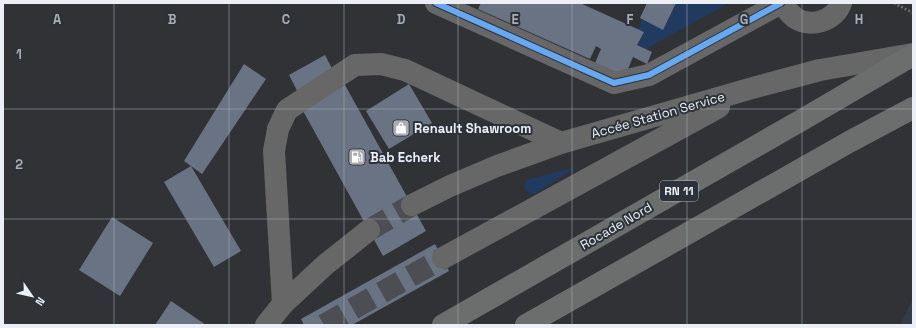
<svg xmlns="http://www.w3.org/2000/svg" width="916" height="328" font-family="'Space Grotesk',sans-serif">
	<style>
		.built { fill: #323b47 }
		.green { fill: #213a60 }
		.building { fill: #6a7383 }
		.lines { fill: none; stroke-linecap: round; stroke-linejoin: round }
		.minor-tunnel { stroke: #4c4e53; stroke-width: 22; stroke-dasharray: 22 11; stroke-linecap: butt }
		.path { stroke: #696a6b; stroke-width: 2.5; stroke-dasharray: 2 2; stroke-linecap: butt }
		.minor { stroke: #666766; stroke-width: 22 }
		.highway { stroke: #6c6e6d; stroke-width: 22 }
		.cycleway-casing { stroke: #2c313a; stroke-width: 8 }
		.cycleway { stroke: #66a8f1; stroke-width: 6 }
		.grid { fill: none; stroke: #aaaeb3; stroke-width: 1; stroke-opacity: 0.55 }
		.labels { text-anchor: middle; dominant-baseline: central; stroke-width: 4; stroke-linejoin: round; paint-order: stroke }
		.shield { fill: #2c313a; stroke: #b2b7be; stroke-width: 1 }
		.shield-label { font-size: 12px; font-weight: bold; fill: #ecf0f6 }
		.street-label { font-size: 13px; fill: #ecf0f6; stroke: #2c313a }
		.poi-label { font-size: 13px; font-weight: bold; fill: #ecf0f6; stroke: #2c313a; text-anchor: start }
		.grid-label { font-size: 13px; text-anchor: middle; font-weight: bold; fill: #aaaeb3; stroke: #2c313a; stroke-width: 4; stroke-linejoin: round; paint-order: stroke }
	</style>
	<rect width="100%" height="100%" fill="#303236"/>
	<!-- built -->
	<path class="built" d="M913,298v27h-13z"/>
	<!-- green -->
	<g class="green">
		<path d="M650,3h79l-105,58z"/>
		<path d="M578,166l-45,29 -9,-6 3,-9z"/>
	</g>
	<!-- building -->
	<g class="building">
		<path d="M481,3h99l64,29 -7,13 15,7 -5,12 -14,-7 -8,19 -30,-13 6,-14 -5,-3 -6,13 -112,-50z"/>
		<path d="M647,3h29l-13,27 -23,-12z"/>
		<path d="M325,55l14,27 -36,20 -14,-27z"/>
		<path d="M244,64l22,15 -64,95 -18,-13z"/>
		<path d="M409,84l23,39 -43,26 -23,-38z"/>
		<path d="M345,85l81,146 -43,25 -81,-147z"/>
		<path d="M191,166l50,85 -27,16 -50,-85z"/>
		<path d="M112,217l41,26 -33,53 -41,-26z"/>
		<path d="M435,244l14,27 -97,54h-48l-3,-6z"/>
		<path d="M171,301l35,24h-51z"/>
	</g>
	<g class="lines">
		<!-- minor-tunnel -->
		<g class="minor-tunnel">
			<path d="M369,230l43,-25"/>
			<path d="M324,325l119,-67"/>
		</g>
		<!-- path -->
		<path class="path" d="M894,3l19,10"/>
		<!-- minor -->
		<g class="minor">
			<path d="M436,3l178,80 35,-8 132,-72"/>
			<path d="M783,3c3,6 7,11 12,15 16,10 40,3 46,-15"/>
			<path d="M412,205l38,-19 47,-20 64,-23 195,-56 64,-17 93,-16"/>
			<path d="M443,258l276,-151"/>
			<path d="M283,304l-9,-153 4,-22 9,-19 68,-45 26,-1 24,6 156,73"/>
			<path d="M266,325l17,-21 42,-39 44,-35"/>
		</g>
		<!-- highway -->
		<g class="highway">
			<path d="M443,325l357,-204 113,-66"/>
			<path d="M526,325l323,-183 64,-34"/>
		</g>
		<defs>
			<path id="cycleway" d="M436,3l178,80 35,-8 132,-72"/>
		</defs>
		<!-- cycleway casing -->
		<use href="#cycleway" class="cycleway-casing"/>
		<!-- cycleway -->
		<use href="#cycleway" class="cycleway"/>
	</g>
	<!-- grid -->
	<path class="grid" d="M114,3v322M229,3v322M344,3v322M458,3v322M572,3v322M687,3v322M802,3v322M3,109h910M3,219h910"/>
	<!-- icons -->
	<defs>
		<symbol id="shop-square" viewBox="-11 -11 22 22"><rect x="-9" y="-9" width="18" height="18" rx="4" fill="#aaaeb3" stroke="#2c313a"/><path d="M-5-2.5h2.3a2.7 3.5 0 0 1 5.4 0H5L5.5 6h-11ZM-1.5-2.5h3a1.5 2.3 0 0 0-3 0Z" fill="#fff"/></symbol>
		<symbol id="fuel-square" viewBox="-11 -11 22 22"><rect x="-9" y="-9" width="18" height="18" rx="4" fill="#aaaeb3" stroke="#2c313a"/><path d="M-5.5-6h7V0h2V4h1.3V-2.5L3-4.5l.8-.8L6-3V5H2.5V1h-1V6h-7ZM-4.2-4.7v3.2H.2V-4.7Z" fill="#fff"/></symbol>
	</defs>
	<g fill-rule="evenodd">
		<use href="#shop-square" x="391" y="118" width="20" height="20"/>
		<use href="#fuel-square" x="347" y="147" width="20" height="20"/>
	</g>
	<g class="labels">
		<!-- shield labels -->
		<rect class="shield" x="660" y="181" width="38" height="20" rx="3"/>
		<g class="shield-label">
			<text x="679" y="191">RN 11</text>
		</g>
		<!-- street labels -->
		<g class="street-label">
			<text transform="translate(658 115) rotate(-16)">Accée Station Service</text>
			<text transform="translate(616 226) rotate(-30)">Rocade Nord</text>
		</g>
		<!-- poi labels -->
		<g class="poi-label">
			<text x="414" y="128">Renault Shawroom</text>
			<text x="370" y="157">Bab Echerk</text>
		</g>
	</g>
	<g class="grid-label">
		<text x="57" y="24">A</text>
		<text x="172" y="24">B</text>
		<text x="286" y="24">C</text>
		<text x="401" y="24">D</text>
		<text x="515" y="24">E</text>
		<text x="630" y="24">F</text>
		<text x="744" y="24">G</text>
		<text x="859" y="24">H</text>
		<text x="19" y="59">1</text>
		<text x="19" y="169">2</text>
	</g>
	<!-- border -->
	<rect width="916" height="328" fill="none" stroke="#ecf0f6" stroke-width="8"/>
	<!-- north arrow -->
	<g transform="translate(32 296) rotate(124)" stroke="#2c313a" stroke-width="3" paint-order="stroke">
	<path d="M0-3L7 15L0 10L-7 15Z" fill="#ecf0f6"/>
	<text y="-6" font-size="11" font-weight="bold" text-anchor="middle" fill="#ecf0f6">N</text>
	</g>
</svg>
